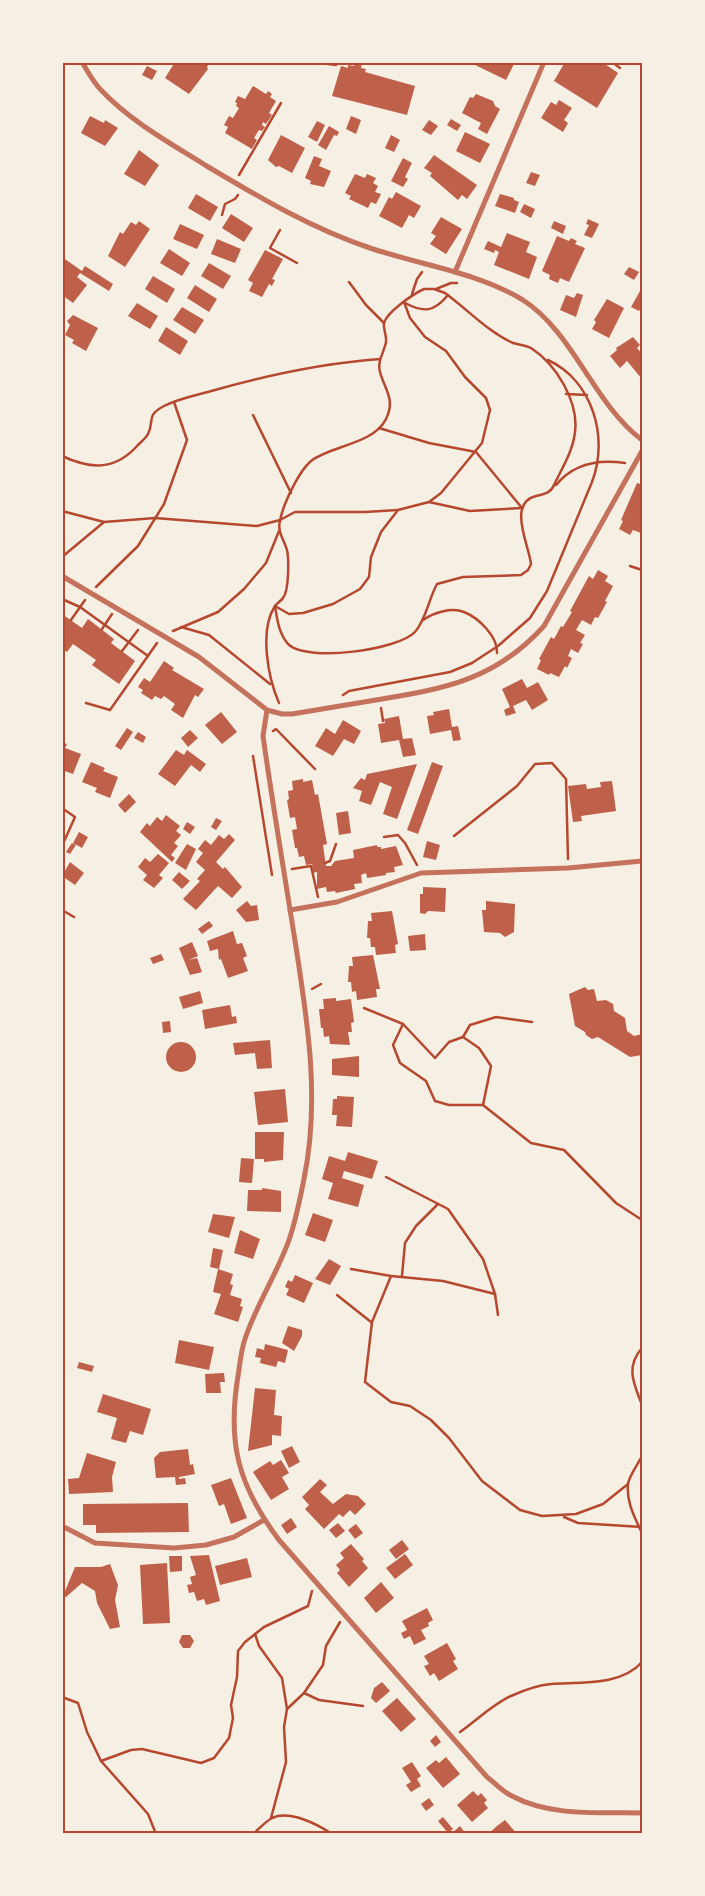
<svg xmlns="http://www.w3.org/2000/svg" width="705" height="1896" font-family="'Source Serif 4',serif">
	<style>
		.building { fill: #bf614a }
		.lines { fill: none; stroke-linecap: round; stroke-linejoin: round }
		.path { stroke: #b5482f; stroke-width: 2.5 }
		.minor { stroke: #c5725c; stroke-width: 5 }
		.neatline { fill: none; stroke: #b5482f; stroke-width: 2 }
	</style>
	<rect width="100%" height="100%" fill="#f6efe4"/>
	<!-- building -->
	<g class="building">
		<path d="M175,62h35l-3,5 1,2 -19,25 -24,-16z"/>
		<path d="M354,62h8l-1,6 5,1 -1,3 50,14 -8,29 -75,-19 9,-30 7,2v-3l6,1z"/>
		<path d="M469,62h46l-9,18z"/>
		<path d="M565,62h37l16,11 -21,35 -43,-27z"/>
		<path d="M147,66l10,5 -5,9 -10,-5z"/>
		<path d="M253,86l13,8 2,-3 4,3 -2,3 6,4 -7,12 3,2 -6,9 -3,-2 -1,3 3,2 -3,4 -3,-1 -5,8 3,2 -5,9 -27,-16 3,-6 -4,-2 5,-9 4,2 6,-10 -3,-2 1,-3 -2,-1 3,-6 7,3z"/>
		<path d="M476,94l17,7 2,5 5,3 -13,25 -9,-5 3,-6 -19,-10 8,-16 3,1z"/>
		<path d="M559,100l13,8 -8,12 4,3 -5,9 -22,-14 10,-16 5,3z"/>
		<path d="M90,116l14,7 1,-3 13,8 -13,18 -24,-13z"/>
		<path d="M351,116l10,4 -5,14 -10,-5z"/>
		<path d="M451,119l10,6 -4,6 -10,-6z"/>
		<path d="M429,120l9,6 -7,9 -9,-5z"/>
		<path d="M317,121l8,4 -8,17 -9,-5z"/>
		<path d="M329,126l10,6 -2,4 -3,-1 -8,15 -8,-5z"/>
		<path d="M465,132l25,12 -10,19 -24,-12z"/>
		<path d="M281,135l24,13 -13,25 -13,-7 -3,1 -8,-7z"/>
		<path d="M391,135l9,5 -6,12 -9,-4z"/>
		<path d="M139,150l20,15 -14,21 -21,-12z"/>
		<path d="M434,155l43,30 -10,14 -5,-4 -4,5 -28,-24 2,-3 -8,-5z"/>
		<path d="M314,156l8,3 -3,7 12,5 -7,16 -14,-3 1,-3 -6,-3z"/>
		<path d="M403,158l9,5 -7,14 3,2 -5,8 -12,-6z"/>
		<path d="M531,172l9,3 -5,11 -9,-3z"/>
		<path d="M355,174l10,4 2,-4 9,4 -3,5 5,3 -3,6 6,2 -5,10 -5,-2 -3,6 -19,-9 2,-3 -6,-3z"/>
		<path d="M396,192l25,14 -7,12 -5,-3 -7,13 -23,-12 10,-19 3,2z"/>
		<path d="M196,194l22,13 -8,14 -22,-13z"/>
		<path d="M500,194l14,4v2l5,2 -4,11 -20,-7z"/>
		<path d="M524,204l11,5 -4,9 -11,-6z"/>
		<path d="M231,214l22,14 -9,14 -22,-14z"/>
		<path d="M441,217l21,12 -16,25 -16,-10 6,-8 -5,-3z"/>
		<path d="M588,219l11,5 -7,14 -8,-3 5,-10 -3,-1z"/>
		<path d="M139,221l11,8 -25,38 -17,-11 12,-24 3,2 8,-12 5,3z"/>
		<path d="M554,221l12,5 -3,8 -12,-6z"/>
		<path d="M180,224l24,11 -7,14 -24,-10z"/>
		<path d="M507,233l23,9 -4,10 11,5 -8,22 -35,-14 5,-13 -4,-2 -1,3 -10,-4 4,-8 13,6z"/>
		<path d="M557,236l12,5 2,-3 6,3 -2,3 10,4 -16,34 -9,-4 -2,5 -9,-4 1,-4 -8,-4z"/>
		<path d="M217,239l24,10 -6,14 -24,-9z"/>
		<path d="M169,249l21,14 -8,13 -22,-13z"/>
		<path d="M265,250l18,9 -11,20 3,1 -3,6 -3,-2 -7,13 -13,-6 4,-8 -5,-3z"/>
		<path d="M62,257l20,14 3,-5 28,18 -4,7 -29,-18 -3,4 10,8 -14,18 -11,-8z"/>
		<path d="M209,263l22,13 -8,13 -22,-13z"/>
		<path d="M629,267l10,5 -5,8 -10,-6z"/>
		<path d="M153,276l22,13 -8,14 -22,-14z"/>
		<path d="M195,285l22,14 -8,13 -22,-14z"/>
		<path d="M640,291l2,1v13l-3,6 -8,-4z"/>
		<path d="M577,293l6,2 -7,22 -16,-7 6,-15 8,3z"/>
		<path d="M607,299l17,9 -15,30 -17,-9 4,-7 -2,-2z"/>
		<path d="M137,303l21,13 -8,13 -22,-13z"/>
		<path d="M182,307l22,13 -9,14 -22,-14z"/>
		<path d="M73,315l25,13 -12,23 -14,-8 2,-3 -9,-5 5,-10 -3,-4z"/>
		<path d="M166,327l22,14 -8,14 -22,-14z"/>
		<path d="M633,337l7,8 -3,3 5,6v25l-15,-18 -7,7 -10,-12 7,-6 -1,-2z"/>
		<path d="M642,479v51l-1,3 -8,-3 -3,5 -11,-6 4,-8 -2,-1 16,-37 3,1z"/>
		<path d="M598,570l10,6 -3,5 8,5 -8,15 2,1 -9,16 -3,-1 -4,8 -9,-5 -6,10 9,5 -5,8 3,1 -5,9 -7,-4 -3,7 4,2 -5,10 -2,-2 -6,11 -9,-4 -1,2 -12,-6 4,-9 -2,-1 12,-22 3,2 7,-13 2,1 9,-15 -2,-1 19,-35 4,3z"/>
		<path d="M62,614l20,14 6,-9 26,20 -3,4 24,18 -16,23 -27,-19 4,-5 -23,-16 -6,8 -5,-3z"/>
		<path d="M164,661l10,7 -2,2 32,19 -6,8 -3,-2 -12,23 -12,-8 4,-6 -11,-8 -3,3 -6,-3 -3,4 -11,-7 2,-3 -5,-3 6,-9 6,4z"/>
		<path d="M522,679l5,9 11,-6 10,18 -16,10 -6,-10 -13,6 3,7 -10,3 -2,-6 6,-3 -8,-18z"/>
		<path d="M449,709l3,18 6,-1 3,14 -8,1 -2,-11 -21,4 -3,-18 7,-1 -1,-3z"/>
		<path d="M221,712l16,20 -15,12 -17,-19z"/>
		<path d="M399,716l4,23 9,-1 4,17 -13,2 -4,-17 -18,3 -3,-19 7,-1 -1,-4z"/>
		<path d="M343,720l18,11 -7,13 -10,-5 -11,17 -18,-10 11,-18 9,6z"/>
		<path d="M127,728l6,4 -12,18 -6,-4z"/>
		<path d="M190,730l8,8 -10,9 -7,-9z"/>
		<path d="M138,732l8,5 -3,6 -9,-5z"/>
		<path d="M62,742l5,2 -2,4 16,6 -8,20 -11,-4z"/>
		<path d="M176,750l8,5 3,-5 19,14 -6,8 -9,-7 -16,21 -17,-12z"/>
		<path d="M91,762l14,6 -2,3 15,6 -8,21 -15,-6 2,-4 -15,-6z"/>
		<path d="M432,762l11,4 -25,68 -11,-4z"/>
		<path d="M417,764l-20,55 -14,-5 9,-27 -12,-5 -9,23 -12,-4 3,-10 -9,-3 8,-10 4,2 2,-6z"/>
		<path d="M303,779v3l9,-2 3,15 3,-1 9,50 -4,1 3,21h5l4,-5 19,-3 -1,-8 24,-5v2h4v2l15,-3 7,19 -9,2 1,5 -9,1v2l-19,3 -1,-5 -5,2 1,8 -8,1 1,5 -19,4 -1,-2 -8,1 -1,-5 -9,2v-17l-4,1 -1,-9 -6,1 -2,-9 -5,1 -2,-9h-2l-3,-18 5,-1 -2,-12 -5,1 -3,-18 2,-1 -1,-8 5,-1 -1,-9z"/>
		<path d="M612,781l4,30 -35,5 1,5 -9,1 -5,-36 18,-2 1,5 14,-2 -1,-5z"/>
		<path d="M129,794l7,8 -11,11 -7,-8z"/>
		<path d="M348,811l3,22 -12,2 -3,-22z"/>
		<path d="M166,815l14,11 -4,5 5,4 -7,8 4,3 -7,9 4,3 -3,4 -32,-30 7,-9 3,3 7,-9 5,4z"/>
		<path d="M216,818l6,3 -6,9 -5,-3z"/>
		<path d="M187,822l8,5 -5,7 -7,-5z"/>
		<path d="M79,832l9,5 -6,11 -9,-5z"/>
		<path d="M229,834l6,6 -19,22 7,7 2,-2 17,20 -10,11 -14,-12 -22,24 -13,-11 17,-18 -3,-2 8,-9 -9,-8 7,-9 -5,-4 7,-9 6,5 8,-10 5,4z"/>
		<path d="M427,841l13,4 -4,15 -13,-3z"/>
		<path d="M72,843l4,2 -6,9 -4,-2z"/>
		<path d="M187,844l9,5 -10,21 -11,-7z"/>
		<path d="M158,854l11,9 -10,12 4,3 -9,10 -11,-8 4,-5 -9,-8 7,-9 5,4z"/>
		<path d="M70,862l14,11 -9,12 -13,-9z"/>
		<path d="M179,872l11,9 -8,8 -10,-9z"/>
		<path d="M423,887l23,1 -1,24 -17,-1 -3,3 -5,-1v-19h3z"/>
		<path d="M247,901l4,5 6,-1 2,15 -13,2 -10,-12z"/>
		<path d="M486,901l29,3 -1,28 -9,5 -5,-4 -16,-1 -2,-22h4z"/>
		<path d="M392,911l6,33 -3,1 1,8 -20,2 -1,-8h-4l-1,-9h-3l1,-17h4l-1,-8z"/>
		<path d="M209,921l4,5 -11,8 -4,-5z"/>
		<path d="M233,931l4,13 5,-1 5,13 -4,2 5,13 -20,7 -7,-19 -2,1 -1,-11 -8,2 -3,-10z"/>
		<path d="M425,934l1,16 -16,1 -2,-15z"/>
		<path d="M192,942l6,14 -9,4 8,-2 5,14 -12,3 -11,-27z"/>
		<path d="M161,954l3,6 -11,4 -3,-6z"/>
		<path d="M373,955l7,34h-4l1,8 -20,3 -1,-9 -4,1 -1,-10h-3l1,-16h4l-1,-9z"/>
		<path d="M585,987l3,3 6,-1 3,12 9,-1 7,4 1,7 11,7 2,13 7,5 8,-2v21l-12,2 -32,-20 -6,2 -6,-4 -1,-3 -10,-6 -6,-32z"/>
		<path d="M200,991l3,12 -20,6 -4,-12z"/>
		<path d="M336,998v3l15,-2 3,23 -3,1 1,9h-4l2,13 -20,-1 -1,-8 -5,1 -1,-9h-2l-2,-19h5l-1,-10z"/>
		<path d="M230,1005l2,12 4,-1 1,7 -32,6 -3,-19z"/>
		<path d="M170,1021l1,11 -8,1 -1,-11z"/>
		<path d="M270,1040l2,28 -15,1 -2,-16 -20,2 -2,-12z"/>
		<circle cx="181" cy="1057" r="15"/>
		<path d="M359,1056v21l-27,-2v-16z"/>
		<path d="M285,1089l3,33 -30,3 -4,-33z"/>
		<path d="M337,1096l17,1 -2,30 -16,-1 1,-11h-5l1,-16h4z"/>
		<path d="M255,1132h29l-1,28 -19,2v-3h-9z"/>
		<path d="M348,1152l30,9 -6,18 -28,-8 -2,7 22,7 -6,22 -30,-8 5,-16 -11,-4 7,-23 16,5z"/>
		<path d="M241,1158l13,1 -2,24 -13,-1z"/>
		<path d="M262,1188l19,3v21l-34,-1 1,-21h14z"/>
		<path d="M313,1213l20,7 -8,22 -20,-7z"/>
		<path d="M213,1214l22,3 -6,21 -21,-6z"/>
		<path d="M240,1230l20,9 -7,20 -19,-6z"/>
		<path d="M213,1248l10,2 -4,19 -9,-2z"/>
		<path d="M329,1259l12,7 -11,19 -15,-6z"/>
		<path d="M218,1269l15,5 -3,10 3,1 -3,10 12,4 -2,7 3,1 -5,15 -24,-8 7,-20 -8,-2z"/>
		<path d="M295,1275l18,8 -9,20 -18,-8 3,-6 -4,-2 3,-7 4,2z"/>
		<path d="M288,1326l14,4v6l-8,15 -12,-8z"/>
		<path d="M179,1340l35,7 -5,23 -34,-7z"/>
		<path d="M265,1344l23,6 -3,13 -7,-2 -2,6 -16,-4 1,-5 -6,-1 2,-9 7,2z"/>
		<path d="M79,1362l15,4 -2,6 -15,-4z"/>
		<path d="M224,1373l1,9h-5l1,11h-15l-1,-19z"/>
		<path d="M255,1388l21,2 -2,25 8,1 -1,20 -9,-1v10l-24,6z"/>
		<path d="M103,1394l48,15 -8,26 -13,-4 -4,12 -15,-4 6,-21 -20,-6z"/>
		<path d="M292,1446l8,16 -11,6 -8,-17z"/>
		<path d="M188,1449l2,16 3,-1 2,10 -16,3v2l6,-1 1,6 -10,1 -1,-8 -19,1 -2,-20 6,-6z"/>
		<path d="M87,1453l29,9 -4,15 1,15 -44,2 -1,-15 11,-1z"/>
		<path d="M281,1460l8,13 -7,4 7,12 -18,11 -18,-28 17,-11 3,4z"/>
		<path d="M231,1478l16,40 -16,6 -7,-20 -5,2 -8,-21z"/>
		<path d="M320,1479l7,6 -7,7 13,12 13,-10 12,2 8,8 -11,11 -5,-5 -7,7 -4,-3 -15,15 -19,-20 4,-4 -7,-8z"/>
		<path d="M188,1503l1,29 -93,1v-8h-13v-21z"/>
		<path d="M291,1518l6,9 -10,7 -6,-9z"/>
		<path d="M338,1523l7,8 -9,7 -7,-8z"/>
		<path d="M356,1524l7,9 -8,6 -7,-9z"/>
		<path d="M402,1540l7,9 -13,10 -7,-9z"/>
		<path d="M351,1544l13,15 -2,2 6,7 -19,19 -12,-14 3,-3 -4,-5 8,-7 -4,-5z"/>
		<path d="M405,1554l8,11 -18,14 -9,-11z"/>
		<path d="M209,1555l11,46 -14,4 -2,-6 -7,2 -3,-9 -5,1 -2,-8 5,-1 -2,-7 6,-2 -6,-19z"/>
		<path d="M169,1556h13v15l-12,1z"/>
		<path d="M247,1558l5,19 -32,8 -5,-19z"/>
		<path d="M167,1563l3,60 -27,1 -3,-59z"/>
		<path d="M110,1564l8,21 -3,15 5,27 -10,2 -13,-26 -2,-12 -13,-8 -16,14 -3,-1 12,-29h26z"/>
		<path d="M381,1582l13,16 -18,15 -12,-15z"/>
		<path d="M427,1608l6,12 -5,3 1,3 -8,4 5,9 -12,6 -4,-9 -6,3 -3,-6 6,-3 -5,-9z"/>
		<path d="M182,1635h8l4,6 -4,7h-7l-4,-6z"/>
		<path d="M447,1643l9,16 -3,2 5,8 -19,12 -5,-8 -4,3 -6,-10 5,-2 -5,-8z"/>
		<path d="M382,1682l8,9 -14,12 -5,-5 3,-10z"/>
		<path d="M397,1698l19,21 -15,13 -19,-21z"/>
		<path d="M436,1735l5,7 -6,5 -5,-6z"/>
		<path d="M446,1757l14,17 -17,14 -17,-20 10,-8 3,3z"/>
		<path d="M412,1762l9,14 -4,3 4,7 -10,6 -5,-7 5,-3 -9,-14z"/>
		<path d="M473,1791l5,5 3,-3 6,7 -3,3 4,5 -16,14 -15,-17z"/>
		<path d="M429,1798l5,7 -8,6 -5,-7z"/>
		<path d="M443,1817l10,12 -5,4 -10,-12z"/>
		<path d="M505,1820l12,14h-29l9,-8z"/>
		<path d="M460,1826l6,8h-15z"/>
	</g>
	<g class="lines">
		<!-- path -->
		<g class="path">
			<path d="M312,62l24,3"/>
			<path d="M612,62l8,6"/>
			<path d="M239,175l42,-72"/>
			<path d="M222,215l3,-11 10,-5 3,-4"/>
			<path d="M280,230l-10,18 27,15"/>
			<path d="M349,282l17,23 18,18"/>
			<path d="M424,289h10l11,4c22,16 43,39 68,50 6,2 12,2 18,5 25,16 48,54 44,84 -2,19 -13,36 -21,53 -3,8 -10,9 -18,11 -29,7 -7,49 -5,68l-3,6 -7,5 -58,2 -26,7c-8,14 -11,36 -22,48 -17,18 -106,30 -126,13 -10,-10 -12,-26 -14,-39 2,-3 6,-5 8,-8 6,-7 6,-39 4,-48 -3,-10 -10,-19 -7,-29 3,-17 19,-50 31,-60 19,-15 63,-17 75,-42 10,-20 -2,-31 -6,-47 -3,-12 4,-19 6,-30 1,-6 -3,-13 -2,-19 3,-11 29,-29 40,-34z"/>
			<path d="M436,289l15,-6h6"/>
			<path d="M412,294l5,-15 5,-7"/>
			<path d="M405,303c19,10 29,9 43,-8"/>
			<path d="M566,394l21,1"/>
			<path d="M253,415l38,78"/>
			<path d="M379,428l50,15 47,9 46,56"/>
			<path d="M62,456c30,14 54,14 76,-11 3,-3 8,-7 10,-11 7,-13 -3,-18 16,-28 16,-8 34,-11 51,-16 53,-15 110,-27 165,-31"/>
			<path d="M556,485c17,-21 42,-26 69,-22"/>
			<path d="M429,502l41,9 52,-3"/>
			<path d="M62,511l42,11 51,-4 102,8 23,-6 15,-8h70l33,-2"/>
			<path d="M62,557l42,-35"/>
			<path d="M630,566l12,4"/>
			<path d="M96,587l42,-41 26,-42 23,-64 -13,-38"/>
			<path d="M62,599l18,8 68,49"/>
			<path d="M71,620l14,-20"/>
			<path d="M423,620c10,-7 28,-13 41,-8 15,6 34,25 33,41"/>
			<path d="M181,627l28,8 61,49"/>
			<path d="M102,629l10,-15"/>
			<path d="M173,631l45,-19 26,-23 22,-26 13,-32"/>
			<path d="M122,651l16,-21"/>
			<path d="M343,695l6,-4 101,-19 22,-9 26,-17 32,-28 17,-27 45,-109c17,-44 1,-101 -44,-122"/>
			<path d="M86,703l24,7 47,-67"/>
			<path d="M279,703c-11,-25 -20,-73 -4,-97l14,8 14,-1 30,-9 27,-15 9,-12 2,-20 10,-25 17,-22 31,-8 12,-9 41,-50 8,-33 -4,-12 -21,-21 -19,-26 -21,-14 -15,-19 -6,-16"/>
			<path d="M381,708l2,13"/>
			<path d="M273,731l3,-2 39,40"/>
			<path d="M253,756l19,119"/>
			<path d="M62,808l13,9 -13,29"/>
			<path d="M454,836l63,-50 18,-22 17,-1 14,16 2,80"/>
			<path d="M384,837l14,-2 7,8 12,22"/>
			<path d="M325,863l5,-2 6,-17"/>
			<path d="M292,869l19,-3 7,31"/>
			<path d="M62,910l12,7"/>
			<path d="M312,989l9,-5"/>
			<path d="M364,1008l39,16 32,34 14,-16 14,-5 16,11 12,18 -8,39 48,38 33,7 52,53 26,17"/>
			<path d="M403,1024l-10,21 7,18 26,18 9,20 14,4h34"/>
			<path d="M463,1037l7,-12 26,-8 36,5"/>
			<path d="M386,1177l62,32 35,50 12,35 3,21"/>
			<path d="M351,1269l40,7"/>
			<path d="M402,1276l3,-33 11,-17 22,-22"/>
			<path d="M495,1294l-52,-13 -52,-5 -19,46 -7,60 26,20 19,4 21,14 18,18 33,43 38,29 22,6 34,-2 27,-10 25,-20"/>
			<path d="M337,1295l34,27"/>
			<path d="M642,1348c-17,19 -8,36 0,57"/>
			<path d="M642,1456c-4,8 -13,20 -14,28 -2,18 7,34 14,49"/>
			<path d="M564,1517l14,6 64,4"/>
			<path d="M255,1634l4,12 23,32 5,31"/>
			<path d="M304,1693l15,7 44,6"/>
			<path d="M62,1697l16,6 9,29 14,29 30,-11 11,-1 59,14 13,-5 15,-20 4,-20 -2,-13 6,-28 1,-26 7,-9 19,-15 44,-21 4,-15"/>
			<path d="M460,1732c16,-11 33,-28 51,-36 11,-5 28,-11 40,-12 30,-2 70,2 91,-22"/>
			<path d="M101,1761l47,53 8,20"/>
			<path d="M271,1818l15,-56 -2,-35 3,-18 17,-16 19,-28 3,-19 14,-24"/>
			<path d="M253,1834c6,-5 12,-12 19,-16 18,-8 45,6 60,16"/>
		</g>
		<!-- minor -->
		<g class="minor">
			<path d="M82,62c6,10 11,20 19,28 29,31 69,53 104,75 52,31 107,64 165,83 50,17 107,24 153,52 51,33 70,103 119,140"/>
			<path d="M455,272l89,-210"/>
			<path d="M62,576l137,81 68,53 15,4h10c30,-5 60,-10 90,-15 67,-11 115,-21 162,-73l98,-175"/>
			<path d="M267,710l-4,26c10,71 22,141 33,211 12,77 24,154 8,232 -4,20 -8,41 -15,61 -12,34 -33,65 -44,99 -4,11 -5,25 -7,37 -11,67 0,109 41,164l208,237c8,6 16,15 25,19 39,21 88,16 130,17"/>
			<path d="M290,910l47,-8 84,-29 147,-5 74,-7"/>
			<path d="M62,1526l33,17 79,5 32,-3 28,-8 30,-17"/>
		</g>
	</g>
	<!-- border -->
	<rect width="705" height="1896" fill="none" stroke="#f6efe4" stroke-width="128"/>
	<rect x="64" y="64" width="577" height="1768" class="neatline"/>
</svg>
